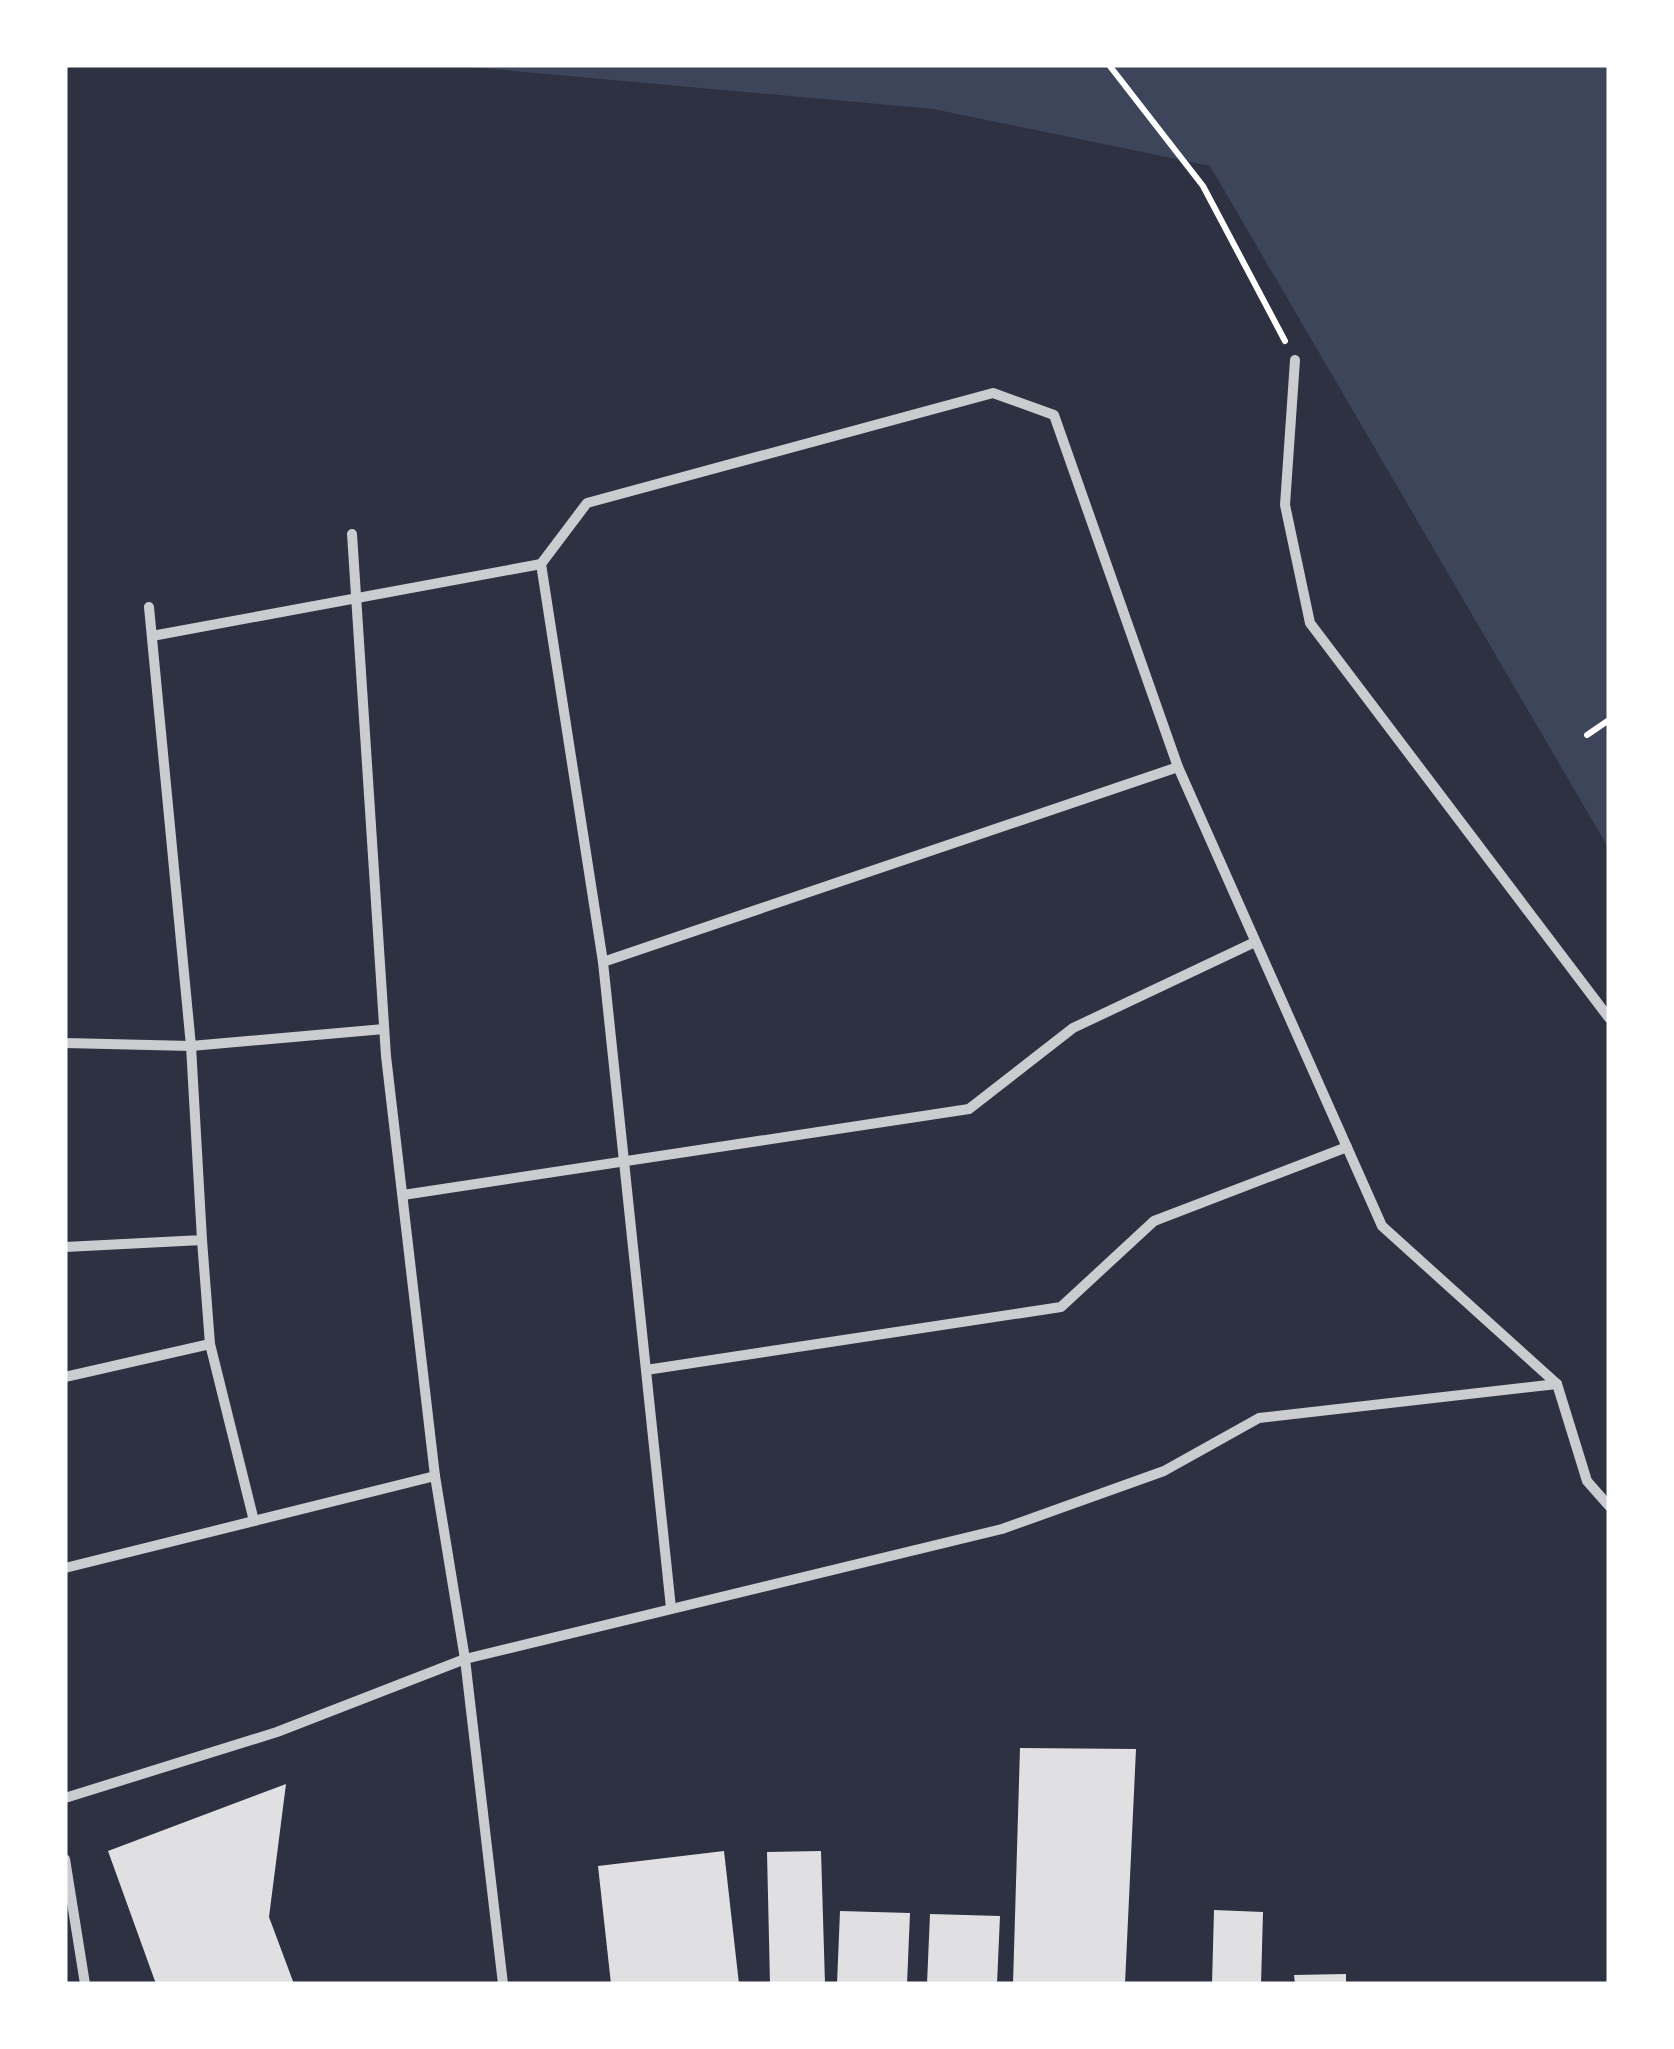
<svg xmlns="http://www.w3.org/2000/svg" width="1674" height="2049" font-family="Rubik,sans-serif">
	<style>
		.green { fill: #3c4559 }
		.building { fill: #e0e0e3 }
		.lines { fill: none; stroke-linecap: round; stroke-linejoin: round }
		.path { stroke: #fff; stroke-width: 6 }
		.minor { stroke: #caccd0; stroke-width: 10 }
	</style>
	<rect width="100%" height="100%" fill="#2d3142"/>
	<!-- green -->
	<path class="green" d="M448,65h1161v784l-399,-683 -277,-57z"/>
	<!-- building -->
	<g class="building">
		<path d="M1020,1748l116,1 -11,235h-112z"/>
		<path d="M286,1784l-17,133 25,67h-138l-48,-133z"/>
		<path d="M724,1851l15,133h-128l-13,-118z"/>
		<path d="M821,1851l4,133h-55l-3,-132z"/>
		<path d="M1214,1910l49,2 -2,72h-49z"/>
		<path d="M840,1911l70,2 -3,71h-70z"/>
		<path d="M930,1914l70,2 -3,68h-70z"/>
		<path d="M1346,1974v10h-51l-1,-9z"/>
	</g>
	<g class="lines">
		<!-- path -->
		<g class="path">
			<path d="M1109,65l94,121 82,155"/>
			<path d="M1587,735l22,-15"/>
		</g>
		<!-- minor -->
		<g class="minor">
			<path d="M1295,360l-10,145 25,118 299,395"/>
			<path d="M352,534l34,522 49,420 30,183 38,325"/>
			<path d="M541,564l46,-61 406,-110 61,22 124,352"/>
			<path d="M152,636l389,-72 62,398"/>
			<path d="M65,1043l126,3 193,-17"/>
			<path d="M403,1195l566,-86 104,-81 182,-86"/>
			<path d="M202,1240l8,104 44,177"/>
			<path d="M65,1247l137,-7 -11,-194 -42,-439"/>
			<path d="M646,1370l415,-63 93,-86 193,-74"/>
			<path d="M65,1377l145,-33"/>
			<path d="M65,1568l370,-92"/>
			<path d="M671,1608l-68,-646 575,-195 204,459 175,158 30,97 22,25"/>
			<path d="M65,1798l212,-66 188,-73 537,-130 162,-58 95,-53 298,-34"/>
			<path d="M65,1859l20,125"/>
		</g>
	</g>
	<!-- border -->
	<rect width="1674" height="2049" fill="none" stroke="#ffffff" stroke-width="135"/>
</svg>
